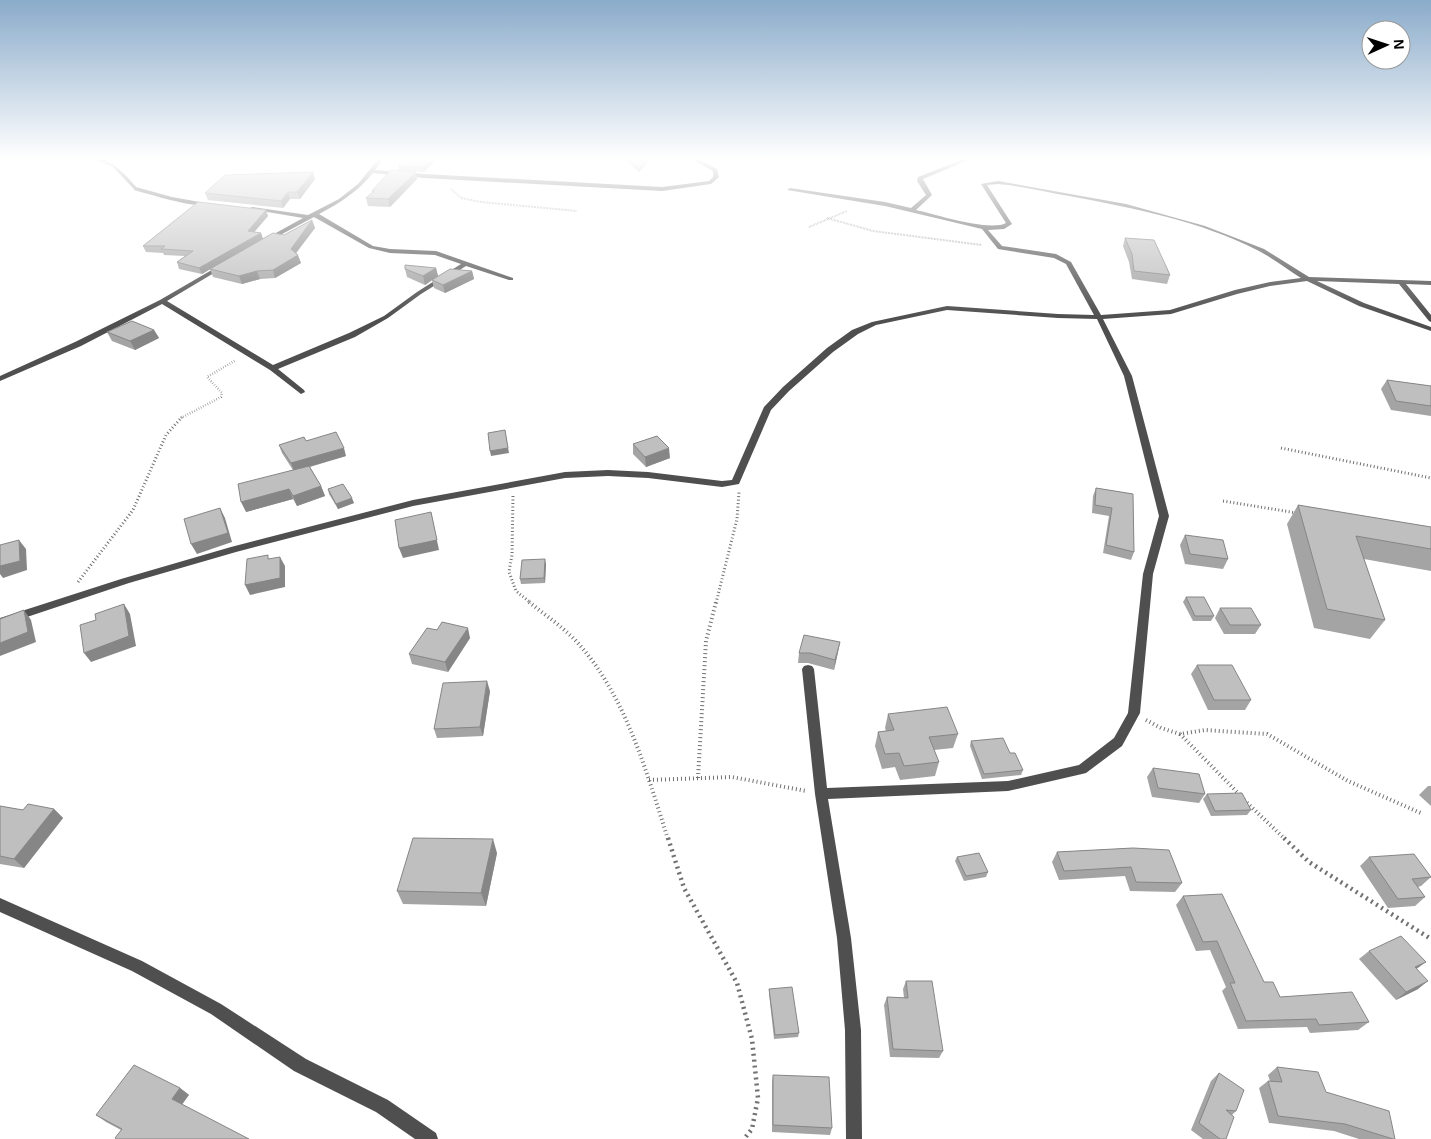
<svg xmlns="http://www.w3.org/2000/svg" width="1431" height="1139" font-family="Arial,sans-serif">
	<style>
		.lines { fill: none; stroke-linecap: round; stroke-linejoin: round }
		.path-far4 { stroke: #717171; stroke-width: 2; stroke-dasharray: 0.5 1; stroke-linecap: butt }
		.path-far3 { stroke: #717171; stroke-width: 2.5; stroke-dasharray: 0.5 2; stroke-linecap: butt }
		.path-far2 { stroke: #717171; stroke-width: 3; stroke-dasharray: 1 2.5; stroke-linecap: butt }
		.path-far1 { stroke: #717171; stroke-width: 4; stroke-dasharray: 1 3; stroke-linecap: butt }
		.path { stroke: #717171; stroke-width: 4.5; stroke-dasharray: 2 4; stroke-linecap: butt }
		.lane { fill: #4f4f4f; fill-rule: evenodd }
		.street { fill: #4f4f4f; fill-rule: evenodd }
		.wall { fill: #a4a4a4 }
		.shaded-wall { fill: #868686 }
		.building { fill: #bfbfbf; stroke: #868686 }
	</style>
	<rect width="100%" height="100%" fill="#fff"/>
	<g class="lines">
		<!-- path-far4 -->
		<g class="path-far4">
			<path d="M451,189l10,9 20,4 96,9"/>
			<path d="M827,218l46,13 109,14"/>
			<path d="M809,227l38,-16"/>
		</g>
		<!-- path-far3 -->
		<path class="path-far3" d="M181,418l40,-21 1,-4 -15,-16 29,-17"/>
		<!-- path-far2 -->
		<g class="path-far2">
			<path d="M1281,448l150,30"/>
			<path d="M513,496l-1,59 -3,17 7,19 15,12"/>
			<path d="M1223,501l74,12"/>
			<path d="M78,582l55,-72 33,-75 16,-18"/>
			<path d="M716,603l21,-84 2,-27"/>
		</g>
		<!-- path-far1 -->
		<g class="path-far1">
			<path d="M529,602c16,13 34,25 48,40 49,54 69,129 91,197"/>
			<path d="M1146,720l15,8 19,6 25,-4 62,4 81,47 75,33"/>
			<path d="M1180,734l60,61"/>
			<path d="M698,778l8,-137 10,-39"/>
			<path d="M649,780l83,-3 74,14"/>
			<path d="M1244,800l41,39"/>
		</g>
		<!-- path -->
		<g class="path">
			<path d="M668,838l16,50 53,95 15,56 6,59 -6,31 -8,10"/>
			<path d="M1284,838l25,24 122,77"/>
		</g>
		<!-- lane -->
		<path class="lane" d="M85,157c26,0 37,14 53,32l-3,1 -23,-24z"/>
		<!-- street -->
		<g class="street">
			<path d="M380,157h5l-10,13 50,4 237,13 47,-6 4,-4v-6l-25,-14h6l23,12 2,8 -8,7 -49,7 -237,-13 -52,-5c-16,19 -33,30 -54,41l54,32 17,3 46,2 77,27v2h-4l-43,-14 -45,28 -33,24 -33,19 -77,32 26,21 1,2 -4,2 -31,-24 -108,-66 -81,42 -81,35v-5l75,-34 85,-42 62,-36 2,1v2l-57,34 106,64 76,-32 35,-17 33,-24 44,-28 -26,-9 -45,-2 -21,-5 -55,-31 -45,24h-4v-2l38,-21 -54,-9 3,-2 56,8 31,-16 19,-15z"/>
			<path d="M969,157h7l-53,22 9,16 -16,15c19,4 73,22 90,13l-25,-39 17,-3 128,23 79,22 59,23 45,28 122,4v4l-25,-1 25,31v7l-2,-1 -30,-37 -82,-3 47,22 67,24v4l-72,-25 -52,-25 -37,5 -33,8 -66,20 -68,5 29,57 37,140 -16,58 -13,139 -18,33 -36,27 -4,1 -74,17 -180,8 23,139 10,92 1,109h-16l-1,-109 -8,-92 -22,-144 -13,-125 2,-3 4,-1 4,1 2,3 13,119 181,-7 71,-16 35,-27 14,-25 15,-139 16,-58 -35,-140 -27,-57 -39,-1 -111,-8 -71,15 -18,9 -25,18 -44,39 -18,19 -32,74 -17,3 -74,-9 -40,-2 -43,2 -152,28 -177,46 -107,31 -129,43v-8l121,-39 110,-32 182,-47 152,-28 43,-2 40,2 74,9 10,-1 32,-73 19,-20 44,-39 25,-18 20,-8 75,-16 111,8 36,1 -28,-51 -12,-6 -56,-9 -16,-20 -97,-23 -98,-16 3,-2 95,14 26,6 15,-13 -9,-14 1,-4zM998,184c24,2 48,8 71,12 64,12 132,25 190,55 15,8 28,18 42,27l-31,4 -35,8 -65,20 -69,5 -30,-53 -15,-8 -54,-8 -14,-16 16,-1 8,-5 -25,-39z"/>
			<path d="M136,187l36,10 39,7c-12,6 -62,-10 -77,-14v-2z"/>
			<path d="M0,898l142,63 79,43 85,55 82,41 48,33 2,6h-23l-39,-27 -82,-41 -83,-57 -79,-43 -132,-59z"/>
		</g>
	</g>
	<!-- wall -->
	<g class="wall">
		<path d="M630,157h22l-13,15 -11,-9v-4z"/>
		<path d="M434,158v4l-10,10 -25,-2 -1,-4z"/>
		<path d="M315,179l-15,20h-10l-7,9 -75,-8 -3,-7z"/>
		<path d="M417,179l-27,28 -22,-1 -2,-8 6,-5v-2z"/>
		<path d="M266,210l2,6 -14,16 7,1 2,6 21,-4 28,-15 3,8 -19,25 5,10 -26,15 -15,1 -18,5 -29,-7 -3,-8 -8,5 -23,-5 -2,-7 8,-6 -21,-1 -1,-2 -17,-1 -3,-6z"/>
		<path d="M1125,238l45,37 -3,9 -35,-5 -3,-17 -6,-16z"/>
		<path d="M436,268l2,8 34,-5 2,8 -29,14 -11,-5 -2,-8 -7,5 -18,-8 -2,-8z"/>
		<path d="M154,330l5,8 -24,12 -23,-9 -5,-9z"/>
		<path d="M1387,380l44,6v30l-40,-6 -10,-21z"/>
		<path d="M306,441l40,15 -36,11 11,19 4,10 -28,10 -4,-7 -47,13 47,-42 -11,-17 -3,-8z"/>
		<path d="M633,444l37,14 -24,9 -13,-13z"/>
		<path d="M1096,488l37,6 1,58 -3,8 -28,-7 6,-37 -17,-3 1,-17z"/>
		<path d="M328,489l26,14 -16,6 -9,-15z"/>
		<path d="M1298,505l133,22v44l-67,-12 21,61 -15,19 -56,-11 -27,-104z"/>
		<path d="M1185,535l43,24 -5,10 -38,-5 -5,-19z"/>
		<path d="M546,564l-1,19 -24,1 -1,-5z"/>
		<path d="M1186,597l28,19 -3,5h-18l-10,-19z"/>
		<path d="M1220,608l41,17 -6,9h-31l-9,-16z"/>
		<path d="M437,630l33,8 -22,34 -36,-8 -3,-10z"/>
		<path d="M840,642l-2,10 -4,18 -26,-7h-10l1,-10z"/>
		<path d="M1197,665l54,35 -6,10h-37l-17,-36z"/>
		<path d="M490,691l-7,45 -46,2 -3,-9z"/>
		<path d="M888,714l70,20 -5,14 -19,2 5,12 -4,14 -35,4 -5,-13 -13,2 -7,-23 3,-14 8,-1 -1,-3z"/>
		<path d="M971,741l39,12 13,17 -2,5 -39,4 -12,-33z"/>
		<path d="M1153,768l52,26 -6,9 -47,-6 -5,-20z"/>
		<path d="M1428,786h3v20l-12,-11z"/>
		<path d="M1207,794l44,16 -4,5 -36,1 -8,-17z"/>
		<path d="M0,806l23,4 31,-1 9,9 -39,50 -24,-4z"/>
		<path d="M1133,848l49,35 -7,9 -45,-1 -5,-15 -66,4 -7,-18 5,-10z"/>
		<path d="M497,853l-11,53 -83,-2 -6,-13z"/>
		<path d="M957,857l31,15 -2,5 -22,4 -9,-20z"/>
		<path d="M1369,857l62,20 -10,9 -3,1 7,10 -10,9 -27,2 -28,-42z"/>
		<path d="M1183,896l81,86 16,15 89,25 -11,8 -48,3 -3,-6 -69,2 -16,-38 4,-4 -16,-37 -14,1 -20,-46z"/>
		<path d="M1369,951l48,18 1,20 -22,11 -37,-41z"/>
		<path d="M906,981l37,70 -4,7 -49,-1 -6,-52 3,-8 17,1 -1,-9z"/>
		<path d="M769,989l30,44 -1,4 -24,2 -5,-46z"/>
		<path d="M1277,1067l49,25 69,47h-36l-25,-8 -65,-8 -10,-35 9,-7h2l-2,-6z"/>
		<path d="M1219,1073l17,38 -4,4 -6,24h-23l-12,-9 20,-49z"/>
		<path d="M773,1075l59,53 -2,7 -58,-3v-50z"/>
		<path d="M180,1088l9,7 -68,35 -15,-8 -10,-7z"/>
	</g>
	<!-- shaded-wall -->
	<g class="shaded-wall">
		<path d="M649,157h3l-13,15v-3z"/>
		<path d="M434,158v4l-10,10v-4z"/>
		<path d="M313,172l2,7 -15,20 -3,-7z"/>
		<path d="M416,172l1,7 -27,28 -2,-8z"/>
		<path d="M288,192l2,7 -7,9 -2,-7z"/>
		<path d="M266,210l2,6 -18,21 -2,-6z"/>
		<path d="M312,220l3,8 -22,29 -2,-8z"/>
		<path d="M261,233l2,6 -61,35 -3,-6z"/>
		<path d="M298,255l3,8 -26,15 -2,-8z"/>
		<path d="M436,268l2,8 -13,9 -2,-9z"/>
		<path d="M257,271l3,8 -18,5 -3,-8z"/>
		<path d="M472,271l2,8 -29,14 -2,-8z"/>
		<path d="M154,330l5,8 -24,12 -5,-9z"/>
		<path d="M505,430l4,23 -18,3 -1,-5z"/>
		<path d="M344,448l2,8 -52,15 -3,-8z"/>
		<path d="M669,448l1,10 -24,9 -1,-10z"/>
		<path d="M321,486l4,10 -28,10 -4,-10z"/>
		<path d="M289,489l4,10 -47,13 -5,-10z"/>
		<path d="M352,498l2,5 -16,6 -2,-5z"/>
		<path d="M220,508l5,10 7,24 -35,12 -6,-10z"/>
		<path d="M431,512l8,38 -36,8 -4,-10z"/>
		<path d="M19,540l7,9 1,21 -24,8 -3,-4v-8z"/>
		<path d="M280,557l5,9v21l-35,8 -5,-10z"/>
		<path d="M545,559l1,5 -1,19 -1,-5z"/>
		<path d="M124,604l6,10 6,32 -45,16 -7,-9z"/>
		<path d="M24,610l7,10 5,22 -36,14v-13z"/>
		<path d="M468,628l2,10 -22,34 -3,-10z"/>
		<path d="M840,642l-2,10 -4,18 1,-10z"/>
		<path d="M487,681l3,10 -7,45 -3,-9z"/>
		<path d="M54,809l9,9 -39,50 -10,-9z"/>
		<path d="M493,839l4,14 -11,53 -5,-13z"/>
		<path d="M1426,962l-11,8v-3z"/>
		<path d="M1428,981l-10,8 -22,11 10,-8z"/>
		<path d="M180,1088l9,7 -8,11 -9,-7z"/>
	</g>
	<!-- building -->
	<g class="building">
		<path d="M407,157h16l11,1 -10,10 -26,-2z"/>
		<path d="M630,157h19l-10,12 -11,-10z"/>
		<path d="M391,170l25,2 -28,27 -22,-1 8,-7h-2z"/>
		<path d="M313,172l-16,20h-9l-7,9 -76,-8 20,-18z"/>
		<path d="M198,202l68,8 -18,21 13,2 -62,35 -22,-6 16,-11 -32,-2 4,-3h-22z"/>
		<path d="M312,220l-21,29 7,6 -25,15 -16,1 -18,5 -29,-7 63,-36 11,2z"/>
		<path d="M1125,238l29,2 16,35 -36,-4 -2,-17z"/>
		<path d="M405,265l31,3 -13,8 -18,-7z"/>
		<path d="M450,269l22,2 -29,14 -11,-5z"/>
		<path d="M132,321l22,9 -24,11 -23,-9z"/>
		<path d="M1387,380l44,6v20l-35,-5z"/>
		<path d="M505,430l3,18 -18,3 -2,-18z"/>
		<path d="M336,432l8,16 -53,15 -12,-18 25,-8 2,4z"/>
		<path d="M657,436l12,12 -24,9 -12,-13z"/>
		<path d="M309,466l12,20 -28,10 -4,-7 -48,13 -3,-18z"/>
		<path d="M343,484l9,14 -16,6 -8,-15z"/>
		<path d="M1096,488l37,6 1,58 -28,-7 6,-37 -17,-3z"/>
		<path d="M1298,505l133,22v22l-75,-13 29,84 -58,-11z"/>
		<path d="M220,508l8,25 -37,11 -7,-25z"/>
		<path d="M431,512l6,28 -38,8 -4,-28z"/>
		<path d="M1185,535l38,5 5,19 -38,-5z"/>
		<path d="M19,540l1,21 -20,5v-21z"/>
		<path d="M268,555v4l12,-2v21l-35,7 2,-26z"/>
		<path d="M545,559l-1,19 -24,1 2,-19z"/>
		<path d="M1186,597h18l10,19h-19z"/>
		<path d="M124,604l5,32 -45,17 -4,-28 16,-5 -1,-6z"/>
		<path d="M1220,608h31l10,17h-31z"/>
		<path d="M24,610l4,22 -28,11v-24z"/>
		<path d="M442,622l26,6 -23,34 -36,-8 18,-26 10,2z"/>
		<path d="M804,635l36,7 -5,18 -25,-7h-11z"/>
		<path d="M1197,665h35l19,35h-37z"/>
		<path d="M487,681l-7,46 -46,2 9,-46z"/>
		<path d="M947,707l11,27 -29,3 10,25 -35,4 -5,-13 -14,1 -7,-22 16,-2 -6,-16z"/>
		<path d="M1003,738l7,15h5l8,17 -39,4 -13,-33z"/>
		<path d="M1153,768l46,6 6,20 -47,-6z"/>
		<path d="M1242,793l9,17 -36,1 -8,-17z"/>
		<path d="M28,804l26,5 -40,50 -14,-3v-50l23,4z"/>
		<path d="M413,838l80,1 -12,54 -84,-2z"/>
		<path d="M1133,848l36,2 13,33 -46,-1 -5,-15 -67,4 -7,-19z"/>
		<path d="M979,853l9,19 -22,4 -9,-19z"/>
		<path d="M1414,854l17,23 -19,2 13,18 -27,2 -29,-42z"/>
		<path d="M1222,894l42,88h9l7,15 72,-5 17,30 -50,3 -3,-6 -70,2 -16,-38h5l-18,-42 -14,1 -20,-46z"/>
		<path d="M1401,936l25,26 -11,5 13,14 -22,11 -37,-41z"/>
		<path d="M906,981h26l11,70 -50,-2 -6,-52 21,1z"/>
		<path d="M792,987l7,46 -24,2 -6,-46z"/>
		<path d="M134,1065l46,23 -8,11 77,40h-132l-2,-1 7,-9 -26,-14z"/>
		<path d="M1277,1067l41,5 8,20 63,19 6,28h-2l-48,-15 -67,-8 -10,-35 14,1z"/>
		<path d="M1219,1073l25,17 -8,21 -10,-1 8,7 -8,22h-6l-21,-16z"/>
		<path d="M773,1075l56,2 3,51 -59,-3z"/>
	</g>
	<!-- sky -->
	<linearGradient id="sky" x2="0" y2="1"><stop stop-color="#8aabca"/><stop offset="0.5" stop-color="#fff"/><stop offset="1" stop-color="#fff" stop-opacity="0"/></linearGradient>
	<rect width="1431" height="317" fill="url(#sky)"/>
	<!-- north arrow -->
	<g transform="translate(1386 45) rotate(87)"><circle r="24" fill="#ffffff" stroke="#999999"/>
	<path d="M0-4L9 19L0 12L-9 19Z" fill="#000000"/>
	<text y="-8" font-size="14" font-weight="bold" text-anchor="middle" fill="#000000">N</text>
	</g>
</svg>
